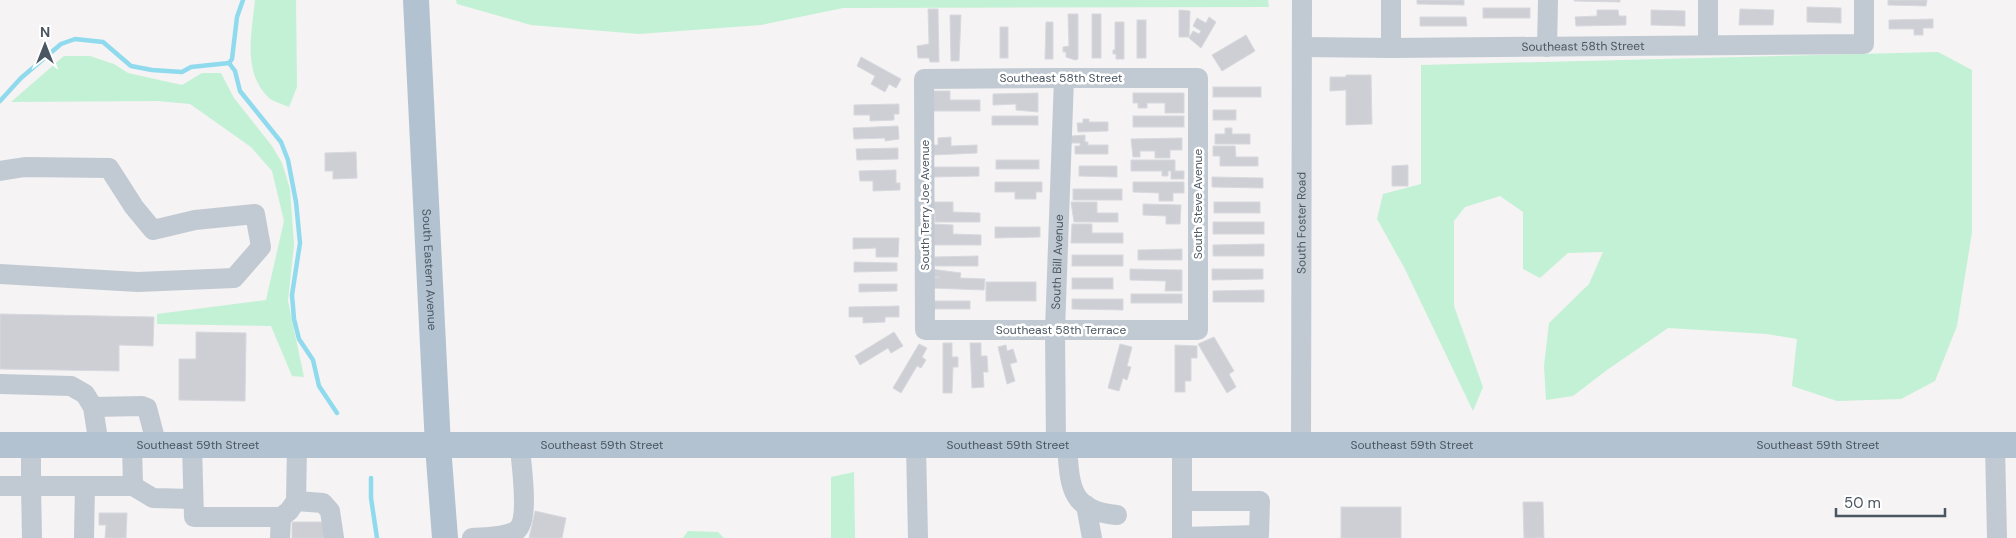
<svg xmlns="http://www.w3.org/2000/svg" width="2016" height="538" font-family="'DM Sans',sans-serif">
	<style>
		.green { fill: #c3f1d5 }
		.lines { fill: none; stroke-linecap: round; stroke-linejoin: round }
		.stream { stroke: #90daee; stroke-width: 4.5 }
		.building { fill: #cdcfd5; stroke: #d7d9de }
		.minor { stroke: #c1cad2; stroke-width: 20 }
		.major { stroke: #b3c2d1; stroke-width: 26 }
		.labels { text-anchor: middle; dominant-baseline: central; stroke-width: 5; stroke-linejoin: round; paint-order: stroke }
		.street-label { font-size: 12px; fill: #4a5661; stroke: #fff }
	</style>
	<rect width="100%" height="100%" fill="#f5f3f3"/>
	<!-- green -->
	<g class="green">
		<path d="M255,0h41l1,87 -8,20c-6,-3 -16,-5 -21,-10 -26,-26 -16,-65 -13,-97z"/>
		<path d="M456,0h812l1,7 -426,1 -82,17 -122,9 -108,-9 -74,-21z"/>
		<path d="M1938,52l34,18v162l-15,94 -22,55 -34,18 -64,2 -45,-15 5,-47 -30,-5 -99,-6 -61,42 -34,26 -27,4 -2,-34 5,-43 40,-39 14,-32 -35,1 -28,25 -17,-9v-57l-23,-16 -35,11 -11,14v85l29,81 -10,24 -68,-142 -28,-50 6,-25 38,-10v-119z"/>
		<path d="M64,56h26l24,8 14,9 54,12 20,-12h19l13,25 38,48 10,17 8,26 4,56 -6,56 16,76 -12,-1 -21,-50 -114,-2v-10l109,-14 18,-79 -12,-50 -21,-24 -61,-43 -32,-3 -147,1z"/>
		<path d="M854,472l1,66h-24v-61z"/>
		<path d="M688,531l30,1 6,6h-41z"/>
	</g>
	<g class="lines">
		<!-- stream -->
		<g class="stream">
			<path d="M229,63l6,8 5,20 41,51 7,18 8,42 4,41 -8,52 2,24 5,20 14,21 6,26 18,27"/>
			<path d="M229,63l3,-4 5,-42 6,-17"/>
			<path d="M0,101l21,-23 40,-34 14,-5 28,3 28,24 21,4 30,2 9,-5 38,-4"/>
			<path d="M371,478v20l6,40"/>
		</g>
	</g>
	<!-- building -->
	<g class="building">
		<path d="M1417,0h47v5l-47,-1z"/>
		<path d="M1574,0h46v2l-46,-1z"/>
		<path d="M1888,0h39l-1,6 -38,-1z"/>
		<path d="M1807,7l34,1v15l-34,-1z"/>
		<rect x="1483" y="8" width="47" height="10"/>
		<path d="M928,9h10l1,53h-9l-1,-4h-11l-1,-12 12,-2z"/>
		<path d="M1740,9l34,1 -1,15h-34z"/>
		<path d="M1179,10l11,1 -1,26h-10z"/>
		<path d="M1597,10h21l1,6h7v9l-50,1 -1,-9 22,-1z"/>
		<path d="M1651,10l34,1v15l-34,-1z"/>
		<path d="M1068,14h10v45l-3,1 -9,-3v-5h-3v-5l6,-1z"/>
		<rect x="1092" y="14" width="9" height="44"/>
		<path d="M950,15h11l-2,46h-8z"/>
		<path d="M1209,17l7,5 -15,26 -12,-10 4,-7 6,3 2,-3 -8,-5 4,-8 9,5z"/>
		<path d="M1420,17h46l1,9h-47z"/>
		<path d="M1933,19v9h-10v7h-9v-6h-25v-9z"/>
		<rect x="1137" y="20" width="9" height="38"/>
		<path d="M1046,22h7v37h-8z"/>
		<path d="M1115,22h9v37h-8v-5h-3v-4h2z"/>
		<rect x="1000" y="27" width="8" height="31"/>
		<path d="M1246,35l9,16 -33,20 -10,-16z"/>
		<path d="M861,57l40,22 -5,9 -7,-4 -4,8 -14,-8 4,-8 -18,-10z"/>
		<path d="M1346,75h25l1,49 -26,1v-35l-16,1v-14h16z"/>
		<rect x="1213" y="87" width="48" height="10"/>
		<path d="M930,91h20v9h30v11h-52z"/>
		<path d="M1038,93v19l-22,-2v-6l-23,1v-11z"/>
		<path d="M1133,93h51v20h-19v-10h-18v5h-9v-5h-5z"/>
		<path d="M899,104v10h-5v6l-24,1v-6h-16v-10z"/>
		<rect x="1213" y="110" width="23" height="10"/>
		<rect x="992" y="116" width="46" height="9"/>
		<rect x="1133" y="116" width="51" height="11"/>
		<path d="M1083,119h6v3h19v9l-30,1 -1,-9h6z"/>
		<path d="M898,126l1,13 -14,2v-3l-31,1 -1,-11z"/>
		<path d="M1225,128h7v6h18v10h-35v-10h10z"/>
		<path d="M1085,135v7h3v3h20v9h-33v-8h5v-3h-9v-7z"/>
		<path d="M951,137v9l26,-1v8l-44,2v-10h5v-7z"/>
		<path d="M1182,138v12h-12v8h-15v-7h-15v6h-7l-2,-18z"/>
		<path d="M1213,146h22l1,11h22v9h-38v-10h-7z"/>
		<path d="M898,148v11l-41,1 -1,-11z"/>
		<path d="M356,152l1,26 -24,1v-8h-8v-18z"/>
		<rect x="996" y="160" width="43" height="9"/>
		<path d="M1131,160h44v11h9v8h-13v-8h-3v5h-6v-5h-31z"/>
		<path d="M1408,165v21h-16v-20z"/>
		<path d="M1079,166h38v11l-38,-1z"/>
		<path d="M932,167h47v9l-47,1z"/>
		<path d="M896,170v13h4v7l-27,1v-10h-13l-1,-10z"/>
		<path d="M1212,177l51,1v10l-51,-1z"/>
		<path d="M995,182h47v10h-6v7h-21v-7h-20z"/>
		<path d="M1133,182h51v11h-11v8h-14v-8l-26,-1z"/>
		<rect x="1073" y="189" width="49" height="11"/>
		<path d="M929,202h24v10l27,1v9h-45v-9h-6z"/>
		<path d="M1071,202h26v11h21v9h-44z"/>
		<rect x="1214" y="202" width="46" height="11"/>
		<path d="M1143,204l38,1 -1,19h-14v-8l-23,-1z"/>
		<rect x="1213" y="222" width="51" height="12"/>
		<path d="M932,224l21,1v9l28,1v10h-50z"/>
		<path d="M1072,224h20v9h31v10h-52z"/>
		<path d="M995,227h45v10l-45,1z"/>
		<path d="M853,238h46l-1,19h-22v-9l-23,1z"/>
		<path d="M1264,244v12h-51v-11z"/>
		<path d="M1182,249v11h-44v-10z"/>
		<rect x="1072" y="255" width="51" height="11"/>
		<path d="M978,256v10h-43l-1,-9z"/>
		<path d="M854,262l43,1v8l-43,1z"/>
		<path d="M930,269l31,4 -1,5 25,1 -1,11 -52,-2 1,-10 6,-1h-9z"/>
		<path d="M1130,269l52,1v21h-17l1,-10 -36,-1z"/>
		<path d="M1212,269h51v10l-51,1z"/>
		<rect x="1072" y="278" width="41" height="11"/>
		<rect x="986" y="282" width="50" height="19"/>
		<path d="M859,284h38v7l-38,1z"/>
		<path d="M1264,290v12h-51v-11z"/>
		<rect x="1131" y="294" width="51" height="9"/>
		<path d="M1072,299h51v11l-51,-1z"/>
		<rect x="932" y="301" width="38" height="8"/>
		<path d="M899,306v11h-14v5l-22,1v-6h-14v-10z"/>
		<path d="M0,314l154,3 -1,29 -34,-1v26l-119,-2z"/>
		<path d="M196,332l50,1 -1,68 -66,-1v-41h17z"/>
		<path d="M894,332l9,14 -12,7 -3,-5 -28,17 -5,-9z"/>
		<path d="M1214,337l20,34 -5,3 7,13 -9,6 -29,-49z"/>
		<path d="M943,343h9v14h6v10h-5l-1,26h-9z"/>
		<path d="M970,343h11v13h6l1,16h-5l1,15 -12,1z"/>
		<path d="M919,344l8,4 -5,9 4,3 -5,8 -4,-2 -16,27 -8,-5z"/>
		<path d="M1120,344l12,3 -5,19 4,1 -4,13 -4,-2 -4,13 -11,-3z"/>
		<path d="M1006,345l1,6 6,-2 4,13 -7,2 5,17 -8,3 -9,-37z"/>
		<path d="M1175,345l22,1v12h-6v23h-6v11h-10z"/>
		<path d="M1523,502h20l1,36h-20z"/>
		<rect x="1341" y="507" width="60" height="31"/>
		<path d="M535,511l31,7 -4,20h-33z"/>
		<path d="M99,513h28l-1,25h-21l1,-13h-7z"/>
		<rect x="292" y="522" width="33" height="16"/>
	</g>
	<g class="lines">
		<!-- minor -->
		<g class="minor">
			<path d="M1708,45v-45"/>
			<path id="s1" d="M1303,47l88,1 473,-4v-44"/>
			<path d="M1547,47l1,-47"/>
			<path d="M1391,48v-48"/>
			<path d="M1064,78h134v252h-273l-1,-251z"/>
			<path d="M0,171l25,-4 84,1 25,39 19,23 42,-10 60,-6 6,33 -27,31 -96,4 -138,-8"/>
			<path d="M0,384l71,2 14,8 8,13 6,39"/>
			<path d="M93,407l49,-1 5,2 10,38"/>
			<path id="s2" d="M1301,445l1,-445"/>
			<path d="M1995,445l2,93"/>
			<path d="M192,446l2,71h87l8,-6 7,-10 1,-55"/>
			<path d="M916,446l2,92"/>
			<path id="s3" d="M1056,446l-1,-116 9,-252"/>
			<path d="M1067,446c3,39 2,65 50,69"/>
			<path d="M0,486h31v-41"/>
			<path d="M133,486l20,12 40,1"/>
			<path d="M296,501l27,2 7,8 4,27"/>
			<path d="M1182,501h78l-1,34 -77,2v-92"/>
			<path d="M1086,505l6,33"/>
			<path d="M32,538l-1,-52h102l-1,-40"/>
			<path d="M84,538l1,-52"/>
			<path d="M280,538l1,-21"/>
			<path d="M472,538c14,-1 34,0 45,-8 13,-11 4,-66 3,-83"/>
		</g>
		<!-- major -->
		<g class="major">
			<path id="s4" d="M416,0l22,446 7,92"/>
			<path id="s5" d="M0,445h2016"/>
		</g>
	</g>
	<g class="labels">
		<!-- street labels -->
		<g class="street-label">
			<text stroke="none"><textPath href="#s1" startOffset="280">Southeast 58th Street</textPath></text>
			<text x="1061" y="78">Southeast 58th Street</text>
			<text transform="translate(1198 204) rotate(-90)">South Steve Avenue</text>
			<text transform="translate(925 205) rotate(-90)">South Terry Joe Avenue</text>
			<text stroke="none"><textPath href="#s2" startOffset="222">South Foster Road</textPath></text>
			<text stroke="none"><textPath href="#s3" startOffset="184">South Bill Avenue</textPath></text>
			<text stroke="none"><textPath href="#s4" startOffset="270">South Eastern Avenue</textPath></text>
			<text x="1061" y="330">Southeast 58th Terrace</text>
			<text stroke="none"><textPath href="#s5" startOffset="1412">Southeast 59th Street</textPath></text>
			<text stroke="none"><textPath href="#s5" startOffset="1818">Southeast 59th Street</textPath></text>
			<text stroke="none"><textPath href="#s5" startOffset="198">Southeast 59th Street</textPath></text>
			<text stroke="none"><textPath href="#s5" startOffset="1008">Southeast 59th Street</textPath></text>
			<text stroke="none"><textPath href="#s5" startOffset="602">Southeast 59th Street</textPath></text>
		</g>
	</g>
	<!-- north arrow -->
	<g transform="translate(45 45)" stroke="#ffffff" stroke-width="4" paint-order="stroke">
	<path d="M0-4L9 19L0 12L-9 19Z" fill="#4a5661"/>
	<text y="-8" font-size="14" font-weight="bold" text-anchor="middle" fill="#4a5661">N</text>
	</g>
	<!-- scale -->
	<path d="M1836 508v8h109v-8" fill="none" stroke="#4a5661" stroke-width="2.5"/>
	<text x="1844" y="508" font-size="15" fill="#4a5661" stroke="#ffffff" stroke-width="4" paint-order="stroke">50 m</text>
</svg>
